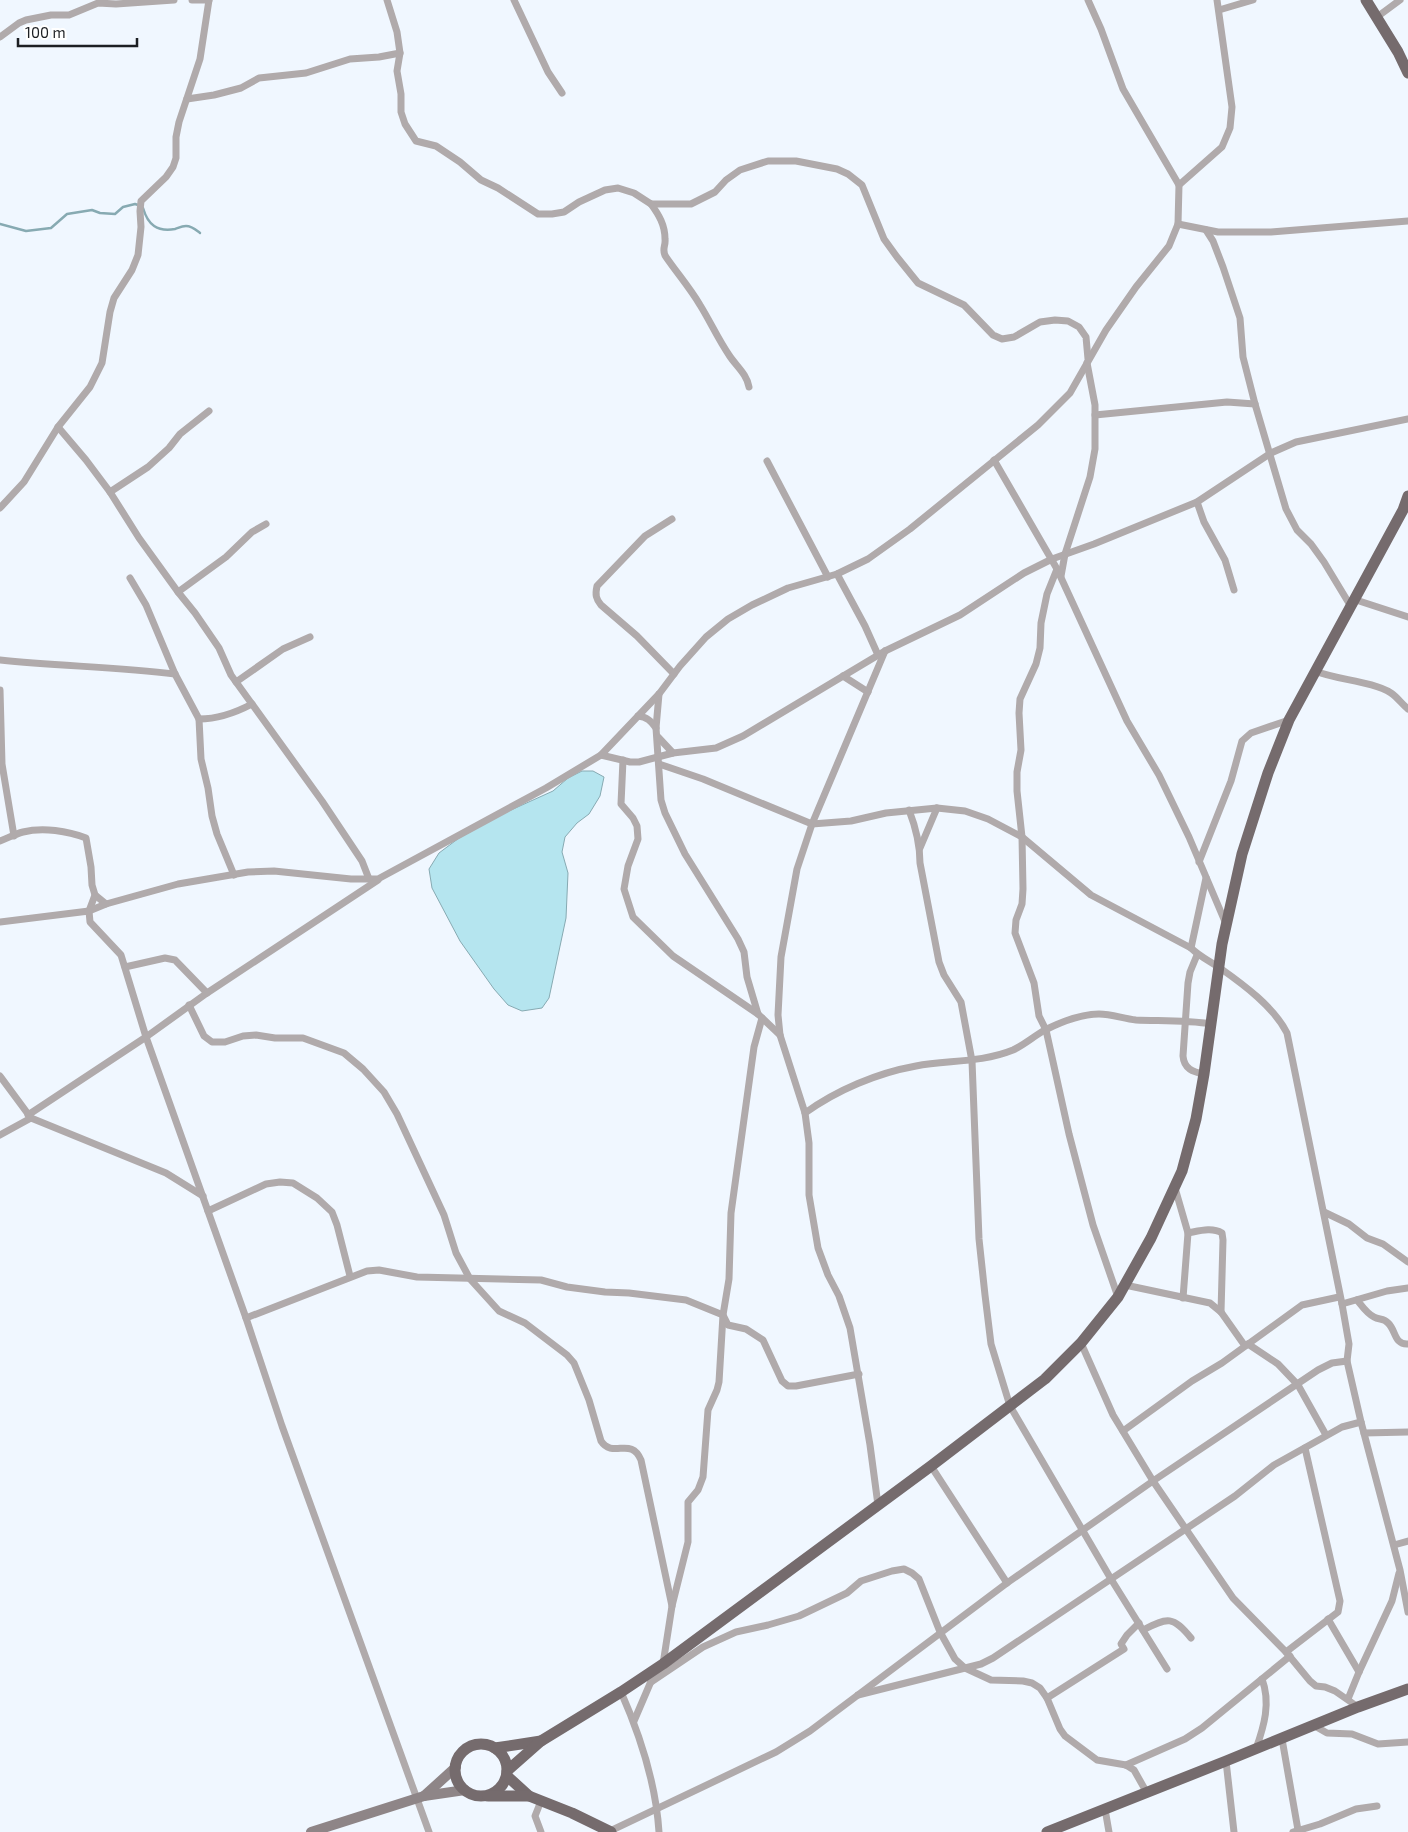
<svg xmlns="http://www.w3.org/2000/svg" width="1408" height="1832" font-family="'Exo 2',sans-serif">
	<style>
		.water { fill: #b5e5ef; stroke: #87aab2 }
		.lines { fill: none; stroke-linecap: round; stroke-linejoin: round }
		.stream { stroke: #87aab2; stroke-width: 2.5 }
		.minor { stroke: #b0aaab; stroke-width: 7 }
		.secondary { stroke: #8e8587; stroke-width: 10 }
		.primary { stroke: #756b6d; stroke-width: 11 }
	</style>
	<rect width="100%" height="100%" fill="#f0f7ff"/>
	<!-- water -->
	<path class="water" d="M582,771h11l11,6 -4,19 -11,18 -12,9 -12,14 -3,15 6,21 -2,45 -17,80 -7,10 -20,3 -14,-6 -14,-16 -34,-48 -28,-53 -3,-19 10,-16 20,-15 41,-23 53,-24 15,-13z"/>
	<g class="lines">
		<!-- stream -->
		<g class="stream">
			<path d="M143,208c5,17 14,24 32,21 3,-1 7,-3 11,-3 6,0 10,4 14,7"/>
			<path d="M0,224l26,7 25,-3 16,-14 25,-4 8,3 15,1 8,-7 12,-3 3,1"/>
		</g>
		<!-- minor -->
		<g class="minor">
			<path d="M192,0h17"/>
			<path d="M387,0l10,32 3,21 -3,18 4,23v18l4,12 11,17 20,5 24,16 21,18 17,8 40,26h14l12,-2 15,-10 26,-12 13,-2 16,5 17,11h40l24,-12 11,-12 14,-10 28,-9h28l41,8 11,5 14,11 22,54 13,18 21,26 46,22 29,30 9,4 12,-2 26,-15 15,-2 13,1 11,6 7,10 2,22"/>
			<path d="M514,0l34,72 14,21"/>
			<path d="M1219,10l34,-10"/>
			<path d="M1377,17l23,-17"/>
			<path d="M0,37l19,-14 7,-3 25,-5h18l29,-12 18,1 58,-4"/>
			<path d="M187,99l27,-4 27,-7 18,-10 47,-5 44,-14 29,-2 21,-4"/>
			<path d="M1179,185l43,-38 8,-19 2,-21 -15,-107"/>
			<path d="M651,204c8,11 14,21 14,35 1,7 -4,11 1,18 11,16 24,31 34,48 10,16 18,34 29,50 7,11 18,19 20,32"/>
			<path d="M1178,224l40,8h53l137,-11"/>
			<path d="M1206,230l7,11 10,26 17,51 3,39 12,47 31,105 11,21 14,14 13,18 26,43"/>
			<path d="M1095,415l132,-13 28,2"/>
			<path d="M58,427l28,33 24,32 29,46 39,54 17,21 24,35 12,27 91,126 40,60 7,18"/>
			<path d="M994,460l63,109 70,152 32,54 30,62 37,87"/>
			<path d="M767,461l61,116"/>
			<path d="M110,492l38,-25 21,-19 11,-14 29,-23"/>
			<path d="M1197,502l7,20 21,38 9,30"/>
			<path d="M0,508l24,-26 34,-55 32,-40 12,-24 8,-51 4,-14 18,-28 6,-15 3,-28 -1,-16 1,-10 25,-24 7,-10 3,-9v-21l3,-15 21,-63 9,-59"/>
			<path d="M672,519l-27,17 -48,50c-2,9 -1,13 4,19l36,31 37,38"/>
			<path d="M1057,569l-10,25 -6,29 -1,25 -4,16 -16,35 -1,14 2,37 -4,22v19l5,46 1,52 -1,15 -6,16 -1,13 19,50 5,33 7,14 23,104 24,91 25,72"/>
			<path d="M837,574l28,52 13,29"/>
			<path d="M1061,576l4,-22 25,-77 5,-28v-44l-8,-42"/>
			<path d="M130,578l16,27 29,69 24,45 2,40 7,29 4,28 5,18 17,41"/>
			<path d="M178,592l48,-35 26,-25 14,-8"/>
			<path d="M1353,599l55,18"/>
			<path d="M0,660c58,6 117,7 175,14"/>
			<path d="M1315,671c22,9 57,10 76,22 6,4 11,11 17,16"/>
			<path d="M843,676l25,16"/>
			<path d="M236,682l47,-33 27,-12"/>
			<path d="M0,690l2,74 12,72"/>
			<path d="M659,694l-3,34 5,72 4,13 20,41 53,85 6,13 3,25 11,37"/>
			<path d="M638,716c9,1 13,5 18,12"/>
			<path d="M199,719c20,0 36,-6 53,-15"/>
			<path d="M658,737l15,16"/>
			<path d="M601,755l29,7h9l34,-9 43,-5 27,-12 142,-85 75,-36 64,-42 28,-14 42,-15 103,-42 74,-49 25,-11 112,-23"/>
			<path d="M623,760l-2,44 12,14 4,8 1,13 -10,27 -4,23 9,28 40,39 85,58 22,21"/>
			<path d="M659,764l44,15 109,45 39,-3 35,-8 51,-5 28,3 23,8 34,18 69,58 100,53c9,9 19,13 29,20 24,17 54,39 67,65l55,271 7,40 -2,17 14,61 39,148 8,42"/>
			<path d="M909,810c7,18 11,34 11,53l19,99 5,13 17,27 11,59 7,178 6,56 6,49 19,62 101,173 56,90"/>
			<path d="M0,841c8,-3 15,-7 23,-9 20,-5 45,-1 63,6l5,29 1,18 3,10 11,9 72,-20 70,-12 26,-1 77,8h27l168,-91 55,-33 58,-61 21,-28 26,-29 22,-18 24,-14 36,-17 49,-14 31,-15 42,-30 128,-104 32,-32 36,-63 30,-43 33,-41 9,-22 1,-39 -56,-96 -22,-60 -13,-29"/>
			<path d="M920,848l17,-40"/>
			<path d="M1199,862l32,-81 11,-40 9,-8 38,-13"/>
			<path d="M95,895l-6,16 1,11 31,33 25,82 100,281 36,108 147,406"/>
			<path d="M0,922l89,-11 17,-7"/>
			<path d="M1191,948l15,-70"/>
			<path d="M1197,955l-7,17 -2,11 -5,73c1,13 10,16 21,18"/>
			<path d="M125,967l40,-9 10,2 32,33"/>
			<path d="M189,1005l15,31 8,6h13l18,-6 13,-1 19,3h28l41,15 19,16 21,23 13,22 47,101 12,38 14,26 29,32 26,12 42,32 7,8 15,37 12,41c12,18 30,-5 40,19l31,146"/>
			<path d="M0,1076l31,42 135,55 37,23"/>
			<path d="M805,1113c32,-23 72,-40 111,-47 32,-6 65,-3 97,-16 11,-5 21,-14 32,-20 16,-8 36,-16 54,-16 13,0 25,5 37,6 26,1 50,0 76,4"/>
			<path d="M28,1115l118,-78 61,-44 171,-113"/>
			<path d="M0,1135l31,-17"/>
			<path d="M1175,1188l13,45 -5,65"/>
			<path d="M208,1211l58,-27 14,-2 13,1 24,15 15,14 5,13 13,51"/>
			<path d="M1324,1212l25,12 18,14 16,6 25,18"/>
			<path d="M1188,1233c11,-2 24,-6 34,0l1,7 -2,72"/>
			<path d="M1125,1285l85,18 11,9 24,34"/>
			<path d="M1357,1300c5,6 10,14 17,17 5,3 10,1 14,6 8,7 6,22 20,21"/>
			<path d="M1342,1304l45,-13 21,-3"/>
			<path d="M246,1318l121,-47 12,-1 38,7 124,3 26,7 38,5 24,1 57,7 37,15 5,10 18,4 17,11 19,41 6,5h8l63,-12"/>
			<path d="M1081,1343l32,72 40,66 80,117 53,54 24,29 6,5 9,1 10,4 23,16"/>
			<path d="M1248,1344l30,20 20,21 28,50"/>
			<path d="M1123,1431l69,-50 30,-18 80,-58 37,-8"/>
			<path d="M1364,1433l44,-1"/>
			<path d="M931,1466l76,117"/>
			<path d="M878,1505l-8,-60 -20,-117 -11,-32 -11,-21 -10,-27 -9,-53v-52l-4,-30 -25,-78 -2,-20 3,-58 16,-88 15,-45 73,-173"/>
			<path d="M1394,1545l14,-4"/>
			<path d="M1328,1619l31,53"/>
			<path d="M1143,1630c25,-13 30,-14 48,8"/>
			<path d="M1286,1652l52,-40 2,-11 -35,-153"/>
			<path d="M663,1664l9,-58 16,-64v-40l10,-12 5,-13 5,-67 9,-20 2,-8 4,-67 6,-36 2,-66 23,-166 8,-29"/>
			<path d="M651,1682l52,-35 33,-15 32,-7 31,-9 48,-23 14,-12 31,-10 12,-2 8,4 7,6 21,53 15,27 10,9 26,12 32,1 9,2 8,5 7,10 13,31 5,7 32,24 29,5 8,5 13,23"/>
			<path d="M621,1692c19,43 35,93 38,140"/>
			<path d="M858,1695l123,-31 12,-6 242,-162 39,-31 68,-38 19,-5"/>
			<path d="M1047,1698l77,-49 -3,-5 6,-9 12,-12"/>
			<path d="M1348,1699l11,-27 33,-71 7,-28"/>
			<path d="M634,1721l18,-42"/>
			<path d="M1313,1725l14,8 25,1 26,10 30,-2"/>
			<path d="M1282,1739l16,91"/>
			<path d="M1256,1749c8,-23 15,-46 6,-70"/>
			<path d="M1226,1761l8,71"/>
			<path d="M1126,1765l59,-26 17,-11 88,-72"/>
			<path d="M541,1801l-6,15 6,16"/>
			<path d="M1105,1809l4,23"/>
			<path d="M608,1832l168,-80 34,-21 197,-148 146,-102 165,-111 14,-7 15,-2"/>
			<path d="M1293,1832l27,-8 36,-15 21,-3"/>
		</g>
		<!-- secondary -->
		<g class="secondary">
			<path d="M424,1796l32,-29"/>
			<path d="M311,1832l113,-36 41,-6"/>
		</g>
		<!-- primary -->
		<g class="primary">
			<path d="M1366,0l32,52 10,21"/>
			<circle cx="481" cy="1770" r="26"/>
			<path d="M495,1748l46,-7"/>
			<path d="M507,1771l34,-30 80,-49 42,-28 268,-198 114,-87 36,-36 37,-46 33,-59 31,-67 14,-52 8,-45 18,-130 20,-90 26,-81 21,-53 114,-210 5,-14"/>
			<path d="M507,1776l22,20"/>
			<path d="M488,1796h41l43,17 39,19"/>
			<path d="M1047,1832l179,-71 132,-54 50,-18"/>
		</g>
	</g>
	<!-- scale -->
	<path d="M18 38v8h119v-8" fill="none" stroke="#1c1f23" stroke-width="2.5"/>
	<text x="25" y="38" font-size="15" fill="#1c1f23" stroke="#ffffff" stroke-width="4" paint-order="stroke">100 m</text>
</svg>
